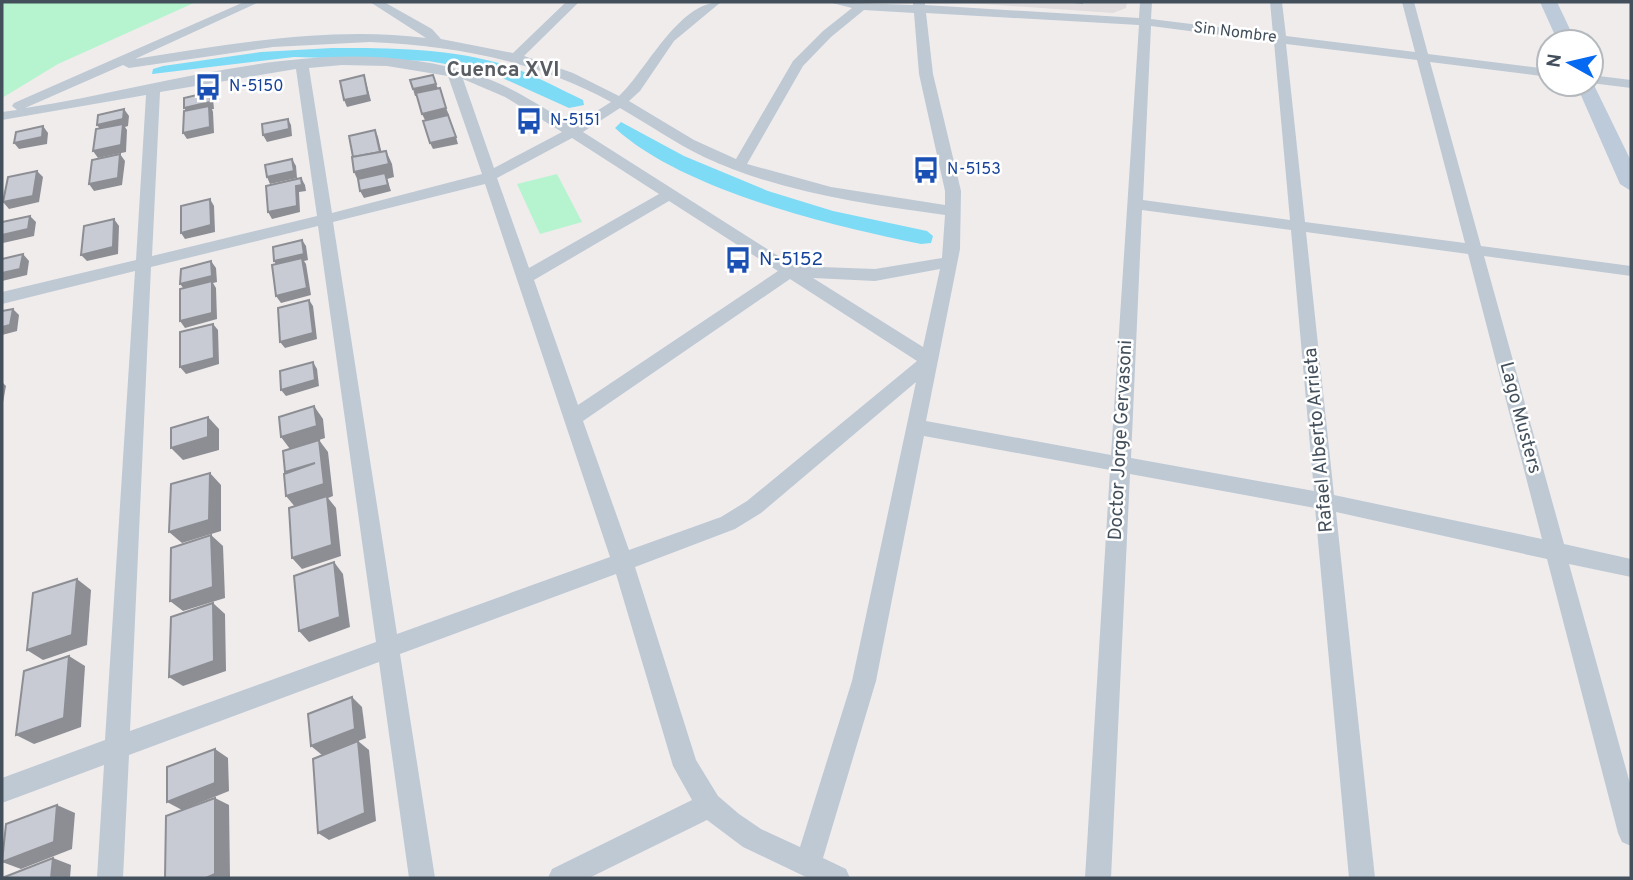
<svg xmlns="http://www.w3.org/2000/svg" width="1633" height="880" font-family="Overpass,sans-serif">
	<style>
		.education { fill: #e1ddde }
		.green { fill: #b5f4ce }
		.water { fill: #7ddbf6 }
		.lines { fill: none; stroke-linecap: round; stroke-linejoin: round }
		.minor { fill: #bec9d4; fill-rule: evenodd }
		.secondary { fill: #bdcad9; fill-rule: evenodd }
		.wall { fill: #acafb5 }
		.shaded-wall { fill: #8c8e94 }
		.building { fill: #c8cbd3; stroke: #8c8e94; stroke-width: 2 }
		.labels { text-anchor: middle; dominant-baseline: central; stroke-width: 5; stroke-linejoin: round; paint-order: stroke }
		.far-street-label { font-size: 16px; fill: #43505c; stroke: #fff }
		.far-transit-label { font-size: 16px; fill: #164399; stroke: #fff; text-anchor: start }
		.transit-label { font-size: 19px; fill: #164399; stroke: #fff; text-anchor: start }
		.street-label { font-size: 19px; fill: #43505c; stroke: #fff }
		.far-district-label { font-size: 21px; font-weight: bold; fill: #595d63; stroke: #fff }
	</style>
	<rect width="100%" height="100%" fill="#f0ecec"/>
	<!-- education -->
	<path class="education" d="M955,2h172l-1,6 -13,5z"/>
	<!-- green -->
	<g class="green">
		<path d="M2,2h194l-138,62 -56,34z"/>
		<path d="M557,174l25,48 -42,12 -23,-50z"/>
	</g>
	<!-- water -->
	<g class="water">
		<path d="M332,48c59,0 125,0 182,20 24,9 46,21 69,32l1,5 -15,3 -82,-37 -59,-10 -134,-4 -142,17 1,-5 10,-3 98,-14z"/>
		<path d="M621,122l63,34 84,35 65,20 94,20 6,5 -2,7 -10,1c-89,-18 -239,-54 -306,-116z"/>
	</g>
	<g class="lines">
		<!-- minor -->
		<g class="minor">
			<path d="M244,2h15l-124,57c95,-15 195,-33 291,-21l-56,-36h14l48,27 9,10 72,14 53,-51h13l-55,54 49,17 46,23c28,-26 59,-94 102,-94l-47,39 -34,50 -11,10 65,39 42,19 57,-98 30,-30 29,-23 -24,-6 85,3v-3h12v3l214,13 1,-16h12l-1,17 122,15 -3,-32h12l4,34 129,16 -13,-50h12l14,52 121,15v8l-119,-15 51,184 150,20v10l-147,-20 80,288 67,15v18l-62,-13 62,223v59l-9,-4 -4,-9 -71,-274 -211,-47 39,366h-26l-34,-370 -185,-34 -19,404h-26l25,-408 -186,-34 -48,245 -53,177 23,11 4,9h-42l-65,-31 -36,-27 -118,58h-41l4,-9 140,-69 -19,-34 -57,-192 -216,80 35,224h-26l-30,-216 -250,93 -6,123h-26l7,-113 -102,38v-25l103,-38 30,-469 -133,33v-12l134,-32 10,-165 -144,25v-8l15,-2 -5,-4 2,-3zM864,10l50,3 5,61 26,117v14l-114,-18 -84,-23 56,-98 28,-29zM926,13l213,12 -28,430 -185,-34 34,-172 1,-58 -28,-117zM1151,26l123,16 16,178 -147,-20zM370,42c85,4 165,18 241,60l-38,24c-29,-18 -60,-39 -93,-50 -147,-50 -309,10 -455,32l98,-43 6,3 144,-21zM1286,44l131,16 48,183 -160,-21zM342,65l45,1 61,10 34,98 -150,39 -23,-145zM296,69l21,147 -165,40 8,-164zM463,79l42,18 57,35 -68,36zM620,108c28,16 55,35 84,49 75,35 160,47 241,58l-3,43 -67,11 -81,-3 -211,-134zM572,138l87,56 -130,74 -32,-90zM485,184l125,373 -213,77 -64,-412zM669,201l109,70 -200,134 -44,-125zM1142,210l149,20 23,261 -183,-33zM318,226l58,416 -246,89 21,-464zM1306,232l162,22 74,285 -208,-44zM940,269l-17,78 -110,-69 62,3zM790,279l127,82 -170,140 -26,16 -92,33 -46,-129zM916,382l-64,299 -52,166 -39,-18 -22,-15 -21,-18 -22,-36 -61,-193 100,-38 26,-16z"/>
			<path d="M1591,75l40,5v8l-40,-5z"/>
		</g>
		<!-- secondary -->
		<g class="secondary">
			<path d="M1540,2h17l19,40h-18z"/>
			<path d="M1591,79l40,82v30l-11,-7 -44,-100h15z"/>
		</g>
	</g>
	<!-- wall -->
	<path class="wall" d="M1063,2h20v2z"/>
	<!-- shaded-wall -->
	<g class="shaded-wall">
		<path d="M364,75l2,7 5,19 -24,6 -3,-7z"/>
		<path d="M436,84l3,7 -24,5 -2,-7z"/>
		<path d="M210,92l3,7 1,10h-2l1,3 1,21 -27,6 -4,-6 5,-19 -4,-6z"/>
		<path d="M446,108l3,7 -24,5 -3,-6z"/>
		<path d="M124,109l5,7 -1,10 -3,1 2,3 -1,22 -28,6 -5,-7 9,-19 -5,-7z"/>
		<path d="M288,119l3,6 1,11 -25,6 -4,-7z"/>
		<path d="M43,126l5,7 -1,11 -28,5 -5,-6z"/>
		<path d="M375,130l3,7 5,22 -3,-6z"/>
		<path d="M456,137l2,7 -25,5 -3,-6z"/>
		<path d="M386,151l6,13 2,13 -7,2 4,12 -27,7 -4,-7v-6l-6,-13z"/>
		<path d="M120,154l5,7 -3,24 -28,6 -5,-7z"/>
		<path d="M292,159l4,7 1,12 -27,6 -3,-7z"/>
		<path d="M37,171l6,6 -4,25 -30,7 -6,-7z"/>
		<path d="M301,178l4,7 1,6 -7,1 1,20 -28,7 -4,-7 28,-26z"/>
		<path d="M210,199l4,7 1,26 -30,7 -4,-6z"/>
		<path d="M30,216l6,6 -2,14 -31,7 -1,-2v-6z"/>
		<path d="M114,219l5,7 -1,28 -31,7 -6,-6z"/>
		<path d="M302,240l4,6 2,14 -4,1 2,3 5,31 -30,8 -5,-7 2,-28 -4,-7z"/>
		<path d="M23,254l6,7 -2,14 -25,6v-8z"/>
		<path d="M211,261l5,7 1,14 -4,1 3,5 1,31 -32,9 -5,-7 5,-31 -5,-6z"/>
		<path d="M309,300l4,6 4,33 -32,9 -5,-6z"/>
		<path d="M13,309l6,6 -2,16 -15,4v-8z"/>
		<path d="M213,324l5,6 1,34 -33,10 -6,-7z"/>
		<path d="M313,362l4,7 2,17 -33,10 -5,-6z"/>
		<path d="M2,382l4,4 -4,22z"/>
		<path d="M314,406l9,13 2,19 -6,2 9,12 5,44 -5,2 8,10 5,48 -39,13 -10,-11 4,-50 -10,-12 8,-12 -9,-12 5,-23 -9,-12z"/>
		<path d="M208,417l11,12v21l-36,10 -12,-12z"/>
		<path d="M210,473l11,12v46l-39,12 -13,-11z"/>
		<path d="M211,535l12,11 2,52 -42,13 -13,-10z"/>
		<path d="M334,562l9,12 7,53 -41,15 -10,-11z"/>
		<path d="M77,579l14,11 -4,55 -44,15 -16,-10z"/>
		<path d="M213,603l12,11 1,57 -43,15 -14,-9z"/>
		<path d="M69,656l16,10 -4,61 -47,17 -18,-9z"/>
		<path d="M352,697l10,10 4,31 -44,17 -11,-9z"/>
		<path d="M358,741l11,9 7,71 -47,19 -11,-7z"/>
		<path d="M215,749l13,9 1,33 -47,19 -15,-8z"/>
		<path d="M215,798l14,7 1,73h-24z"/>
		<path d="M57,805l18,8 -3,36 -51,20 -19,-7z"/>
		<path d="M53,858l18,7 -1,13h-19z"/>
	</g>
	<!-- building -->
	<g class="building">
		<path d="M364,75l4,20 -24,5 -4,-19z"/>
		<path d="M433,75l3,9 -23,5 -3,-9z"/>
		<path d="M440,88l6,20 -24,6 -6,-21z"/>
		<path d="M210,92v10l-26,6v-10z"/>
		<path d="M209,106l1,21 -27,6 1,-22z"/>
		<path d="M124,109l-1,10 -26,6 1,-10z"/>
		<path d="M448,115l8,22 -26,6 -7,-22z"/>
		<path d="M288,119l1,10 -26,6 -1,-11z"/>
		<path d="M123,124l-2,21 -28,6 3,-22z"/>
		<path d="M43,126l-1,11 -28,6 2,-11z"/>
		<path d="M375,130l5,22 -27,5 -4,-21z"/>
		<path d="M386,151l3,13 -35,8 -2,-15z"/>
		<path d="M120,154l-2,24 -29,6 3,-24z"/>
		<path d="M292,159l2,12 -27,6 -2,-12z"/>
		<path d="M37,171l-4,25 -30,6 5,-25z"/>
		<path d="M385,173l3,12 -28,6 -2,-12z"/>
		<path d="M301,178l1,7 -6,1 1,20 -29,6 -2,-26z"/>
		<path d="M210,199l1,26 -30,8v-27z"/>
		<path d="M30,216l-2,13 -26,6v-13z"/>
		<path d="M114,219l-1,28 -32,8 3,-29z"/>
		<path d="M302,240l2,14 -30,7 -1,-14z"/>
		<path d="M23,254l-3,15 -18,4v-14z"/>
		<path d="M302,258l5,30 -31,8 -4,-31z"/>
		<path d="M211,261l1,15 -32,8 1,-15z"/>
		<path d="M212,281v32l-32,8v-32z"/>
		<path d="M309,300l4,33 -33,9 -2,-34z"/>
		<path d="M13,309l-3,16 -8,2v-16z"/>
		<path d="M213,324l1,34 -34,9v-35z"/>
		<path d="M313,362l2,18 -34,10 -1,-19z"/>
		<path d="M314,406l3,20 -36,11 -2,-20z"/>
		<path d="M208,417v20l-37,11v-20z"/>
		<path d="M319,440l5,44 -38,12 -2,-22 31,-11 -30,9 -2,-21z"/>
		<path d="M210,473l-1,47 -40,12 2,-48z"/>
		<path d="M327,496l5,49 -40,13 -3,-50z"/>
		<path d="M211,535l2,52 -43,14 1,-53z"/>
		<path d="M334,562l6,55 -41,14 -5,-55z"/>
		<path d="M77,579l-5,56 -45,15 6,-57z"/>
		<path d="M213,603l1,58 -45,16 2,-60z"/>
		<path d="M69,656l-5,62 -48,17 8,-64z"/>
		<path d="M352,697l3,32 -44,17 -3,-32z"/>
		<path d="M358,741l7,72 -47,20 -5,-74z"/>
		<path d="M215,749v34l-48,19v-35z"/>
		<path d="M215,798v76l-9,4h-41l1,-62z"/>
		<path d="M57,805l-3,37 -52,20 4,-38z"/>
		<path d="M53,858l-2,20h-49z"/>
	</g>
	<!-- icons -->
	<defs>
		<symbol id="bus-bare" viewBox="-9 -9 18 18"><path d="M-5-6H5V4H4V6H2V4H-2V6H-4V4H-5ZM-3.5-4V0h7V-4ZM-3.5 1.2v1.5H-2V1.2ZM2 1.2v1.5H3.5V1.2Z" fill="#1a4fb4" stroke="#fff" stroke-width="2.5" paint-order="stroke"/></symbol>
	</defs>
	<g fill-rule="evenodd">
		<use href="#bus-bare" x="189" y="68" width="38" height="38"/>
		<use href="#bus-bare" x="510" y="102" width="38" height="38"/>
		<use href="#bus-bare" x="907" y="151" width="38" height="38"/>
		<use href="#bus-bare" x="719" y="241" width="38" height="38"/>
	</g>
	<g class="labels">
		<!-- far-street labels -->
		<g class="far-street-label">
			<text transform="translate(1235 33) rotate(7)">Sin Nombre</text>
		</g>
		<!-- far-transit labels -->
		<g class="far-transit-label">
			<text x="229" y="87">N-5150</text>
			<text x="550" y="121">N-5151</text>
			<text x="947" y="170">N-5153</text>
		</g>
		<!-- transit labels -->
		<g class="transit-label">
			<text x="759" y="260">N-5152</text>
		</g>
		<!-- street labels -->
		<g class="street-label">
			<text transform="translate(1520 418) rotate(75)">Lago Musters</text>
			<text transform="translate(1121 440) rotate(-87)">Doctor Jorge Gervasoni</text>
			<text transform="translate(1319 440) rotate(-95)">Rafael Alberto Arrieta</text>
		</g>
		<!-- far-district labels -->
		<g class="far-district-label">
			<text x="503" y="70">Cuenca XVI</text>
		</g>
	</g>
	<!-- border -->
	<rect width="1633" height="880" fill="none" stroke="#43505c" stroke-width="7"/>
	<!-- north arrow -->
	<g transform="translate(1570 63) rotate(278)"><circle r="33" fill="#ffffff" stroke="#b4b9be" stroke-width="2"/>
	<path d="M0-5L12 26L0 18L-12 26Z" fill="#0569f2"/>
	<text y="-10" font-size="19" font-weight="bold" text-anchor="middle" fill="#43505c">N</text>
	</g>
</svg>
